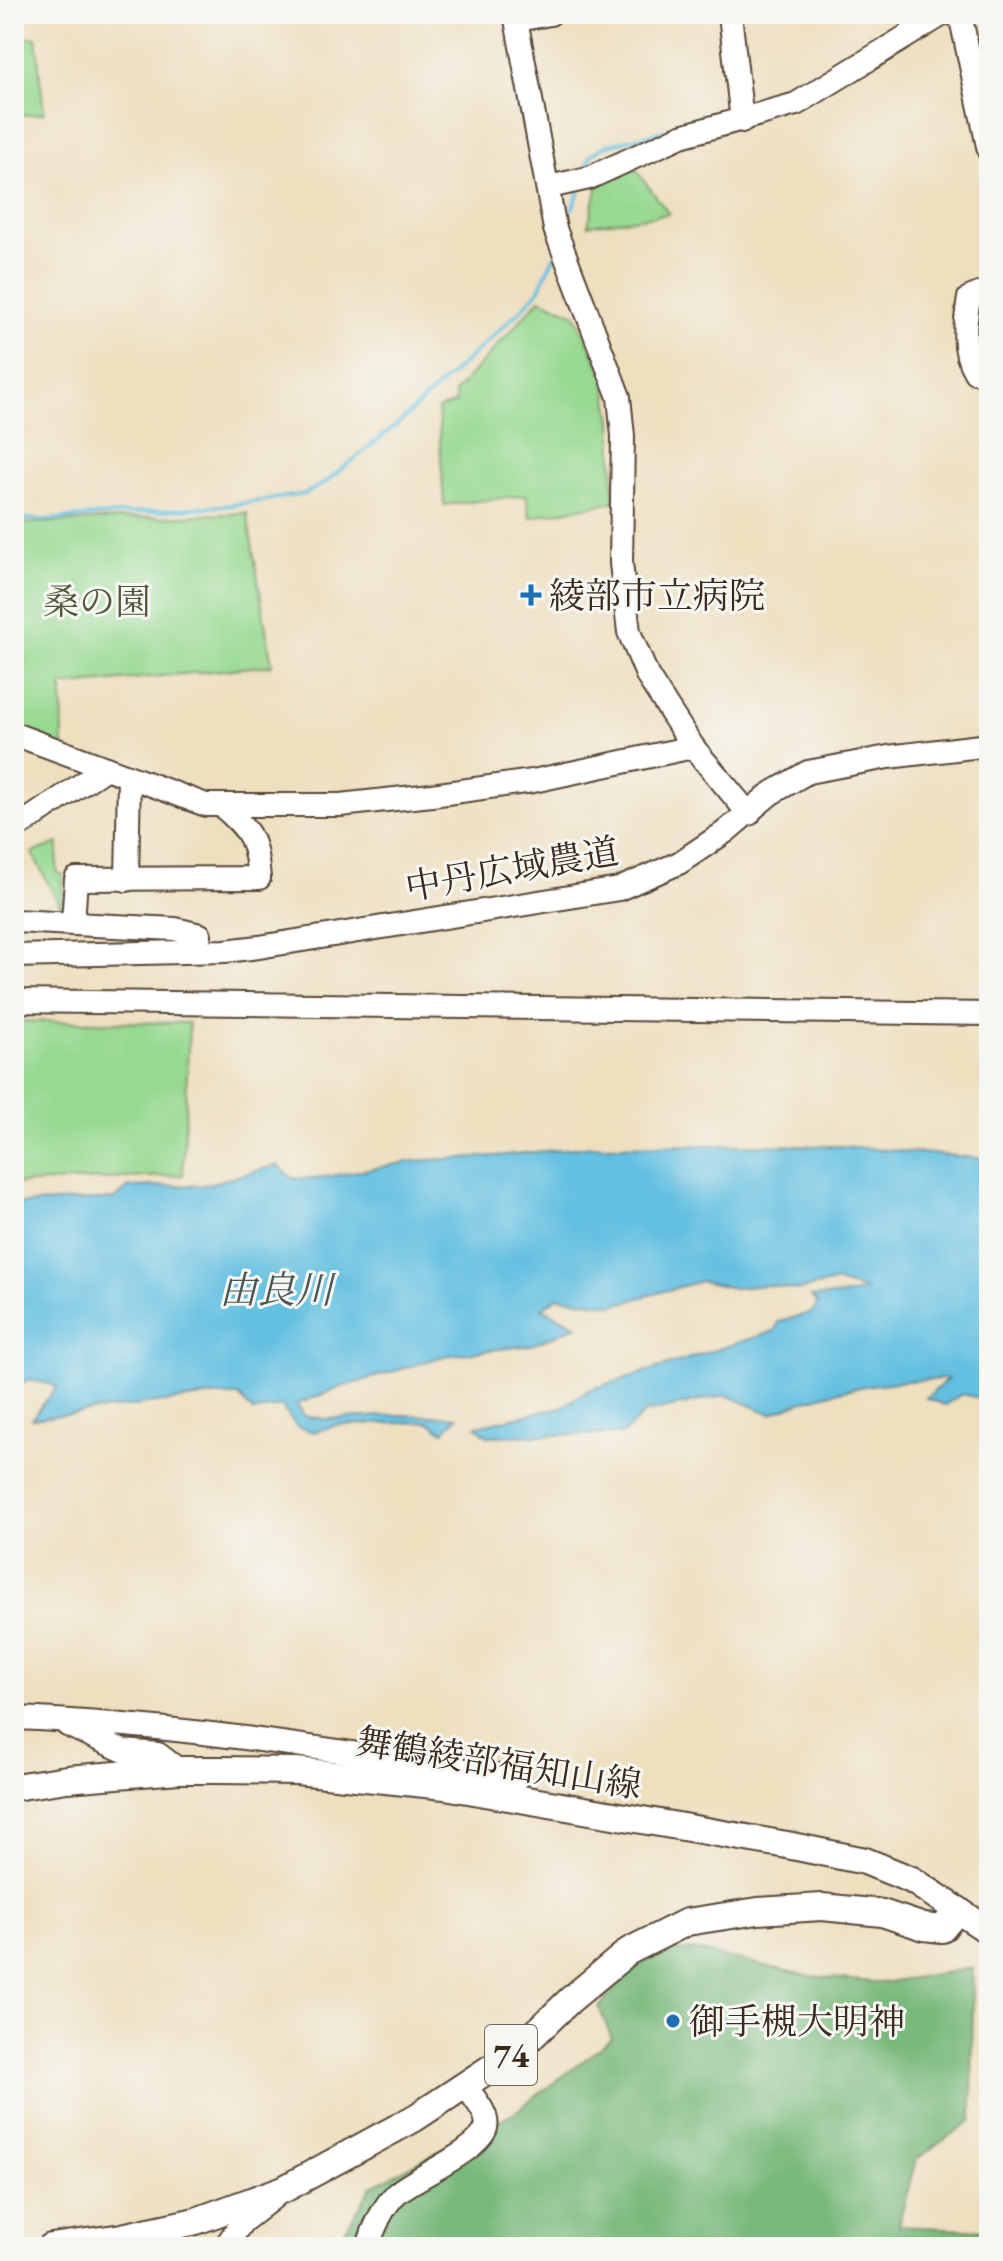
<svg xmlns="http://www.w3.org/2000/svg" width="1003" height="2261" font-family="'EB Garamond','Noto Serif JP',serif">
	<style>
		.green { fill: #97d991; stroke: #698258; stroke-width: 2 }
		.forest { fill: #79b97b; stroke: #5a724c; stroke-width: 2 }
		.water { fill: #63c0e1; stroke: #4f7580; stroke-width: 2 }
		.lines { fill: none; stroke-linecap: round; stroke-linejoin: round }
		.stream { stroke: #63c0e1; stroke-width: 4 }
		.minor-casing { stroke: #564536; stroke-width: 26 }
		.major-casing { stroke: #564536; stroke-width: 30 }
		.minor { stroke: #fff; stroke-width: 22 }
		.major { stroke: #fff; stroke-width: 26 }
		.poi-dot { fill: #1f6fb2; stroke: #f6f6f2; stroke-width: 3 }
		.labels { text-anchor: middle; dominant-baseline: central; stroke-width: 6; stroke-linejoin: round; paint-order: stroke }
		.shield { fill: #f6f6f2; stroke: #73675e; stroke-width: 2 }
		.shield-label { font-size: 34px; font-weight: bold; fill: #3b2a1e }
		.poi-label { font-size: 36px; fill: #3b2a1e; stroke: #f6f6f2; text-anchor: start }
		.park-label { font-size: 36px; fill: #52563b; stroke: #f6f6f2 }
		.street-label { font-size: 36px; fill: #3b2a1e; stroke: #f6f6f2 }
		.water-label { font-size: 38px; font-style: italic; fill: #475758; stroke: #f6f6f2 }
	</style>
	<rect width="100%" height="100%" fill="#f6f6f2"/>
	<filter id="ink" filterUnits="userSpaceOnUse"><feTurbulence type="fractalNoise" baseFrequency=".0125" numOctaves="2"/><feDisplacementMap in="SourceGraphic" scale="16" xChannelSelector="R" yChannelSelector="G"/><feConvolveMatrix kernelMatrix="1 2 1 2 8 2 1 2 1" color-interpolation-filters="sRGB"/></filter>
	<filter id="wash" filterUnits="userSpaceOnUse"><feTurbulence type="fractalNoise" baseFrequency=".006" numOctaves="4" result="noise"/><feDisplacementMap in="SourceGraphic" scale="32" xChannelSelector="R" yChannelSelector="G"/><feGaussianBlur stdDeviation="1.8" result="paint"/><feColorMatrix in="noise" values="0 0 0 0 0 0 0 0 0 0 0 0 0 0 0 0 0 1.4 0 .05"/><feComposite in="paint" operator="in"/></filter>
	<g filter="url(#wash)">
		<rect width="100%" height="100%" fill="#eedfbf"/>
		<!-- green -->
		<g class="green">
			<path d="M36,37l8,76 -30,3v-77z"/>
			<path d="M633,166l36,48 -81,11 11,-43z"/>
			<path d="M540,299l35,15 29,61 8,45 2,82 -84,15 -4,-22 -82,10 -6,-96 18,-6 -1,-11z"/>
			<path d="M247,513l25,152 -210,21 1,63 -49,-20v-205z"/>
			<path d="M58,843l-1,29 6,3 -1,34 -30,-56z"/>
			<path d="M14,1021l175,2 -6,152 -169,9z"/>
		</g>
		<!-- forest -->
		<path class="forest" d="M692,1950l118,26 72,7 91,-15 -1,152 -56,40 -18,66 90,4 -6,17h-647l37,-61 143,-74 97,-73 -13,-32 25,-29 33,-26z"/>
		<!-- water -->
		<path class="water" d="M739,1145l102,1 148,13v241l-27,-6 -17,11 -19,-7 22,-19c-60,1 -123,10 -177,35l-45,-19 -81,18 -22,21 -136,2 -11,-10 86,-19 27,-17 186,-59 3,-9 33,-9 7,-9 -7,-7 39,-2 16,-5 -31,-8 -37,8 -29,-5 -35,3 -33,-7 -87,24 -56,-8 -16,11 35,18 -45,19 -88,11 -105,32 -42,16 7,12 22,3 75,-4 56,2 -13,15 -15,-10 -92,3 -23,7 -17,-5 -16,-21 -28,6 -14,-16h-28l-179,23 25,-33 -29,-7 -14,12v-187l101,-5 14,-12 75,-2 74,-20 14,13 23,1 99,-18 82,-5 97,-10z"/>
		<g class="lines">
			<!-- stream -->
			<g class="stream">
				<path d="M585,170l6,-15 16,-10 62,-15"/>
				<path d="M572,209l7,-17"/>
				<path d="M14,518l30,2 188,-15 73,-11 21,-12 75,-61 121,-112 16,-18 16,-34"/>
			</g>
		</g>
	</g>
	<g filter="url(#ink)">
		<g class="lines">
			<defs>
				<g id="minor">
					<path d="M515,14l40,215 64,168 4,39 -2,127 8,69 19,45 45,70 56,67"/>
					<path d="M730,14l12,107"/>
					<path d="M960,14l29,137"/>
					<path d="M517,20l33,-6"/>
					<path d="M549,187l40,-9 92,-42 115,-32 147,-90"/>
					<path d="M989,290l-20,8c-4,24 -8,52 6,74l14,3"/>
					<path d="M14,734l192,71h134l92,-10 101,-14 160,-34"/>
					<path d="M22,824l84,-56"/>
					<path d="M127,880l2,-103"/>
					<path d="M14,921l161,8 25,6"/>
					<path d="M73,923l3,-44 183,-1c-4,-41 -8,-46 -38,-73"/>
					<path d="M14,956l211,-5 34,-4 360,-58 60,-26 46,-31 45,-38 38,-22 80,-15 101,-12"/>
					<path d="M14,1001l975,13"/>
					<path d="M14,1718c169,6 336,35 504,60"/>
					<path d="M67,1725l57,26 34,3 21,16"/>
					<path d="M225,2247l17,-25 32,-25"/>
					<path d="M368,2247c5,-18 15,-41 29,-54 19,-16 82,-42 89,-65 4,-14 -14,-32 -21,-43"/>
				</g>
				<g id="major">
					<path d="M14,1787l53,-8 112,-9h38l79,1 149,15 342,59 78,16 47,19 77,51"/>
					<path d="M51,2247l71,-10 74,-16 88,-32 131,-71 50,-33 53,-35 52,-50 59,-49 58,-29 71,-11 64,-4 60,6 42,14 18,2 16,-19"/>
				</g>
			</defs>
			<!-- minor casing -->
			<use href="#minor" class="minor-casing"/>
			<!-- major casing -->
			<use href="#major" class="major-casing"/>
			<!-- minor -->
			<use href="#minor" class="minor"/>
			<!-- major -->
			<use href="#major" class="major"/>
		</g>
	</g>
	<!-- markers -->
	<g class="poi-dot">
		<path d="M527 583h8v8h8v8h-8v8h-8v-8h-8v-8h8z"/>
		<circle cx="673" cy="2021" r="8"/>
	</g>
	<g class="labels">
		<!-- shield labels -->
		<rect class="shield" x="485" y="2025" width="52" height="60" rx="6"/>
		<g class="shield-label">
			<text x="511" y="2055">74</text>
		</g>
		<!-- poi labels -->
		<g class="poi-label">
			<text x="549" y="595">綾部市立病院</text>
			<text x="689" y="2021">御手槻大明神</text>
		</g>
		<!-- park labels -->
		<g class="park-label">
			<text x="97" y="601">桑の園</text>
		</g>
		<!-- street labels -->
		<g class="street-label">
			<text transform="translate(512 869) rotate(-10)">中丹広域農道</text>
			<text transform="translate(499 1763) rotate(9)">舞鶴綾部福知山線</text>
		</g>
		<!-- water labels -->
		<g class="water-label">
			<text x="276" y="1289">由良川</text>
		</g>
	</g>
	<!-- margin -->
	<rect width="1003" height="2261" fill="none" stroke="#f6f6f2" stroke-width="48"/>
</svg>
